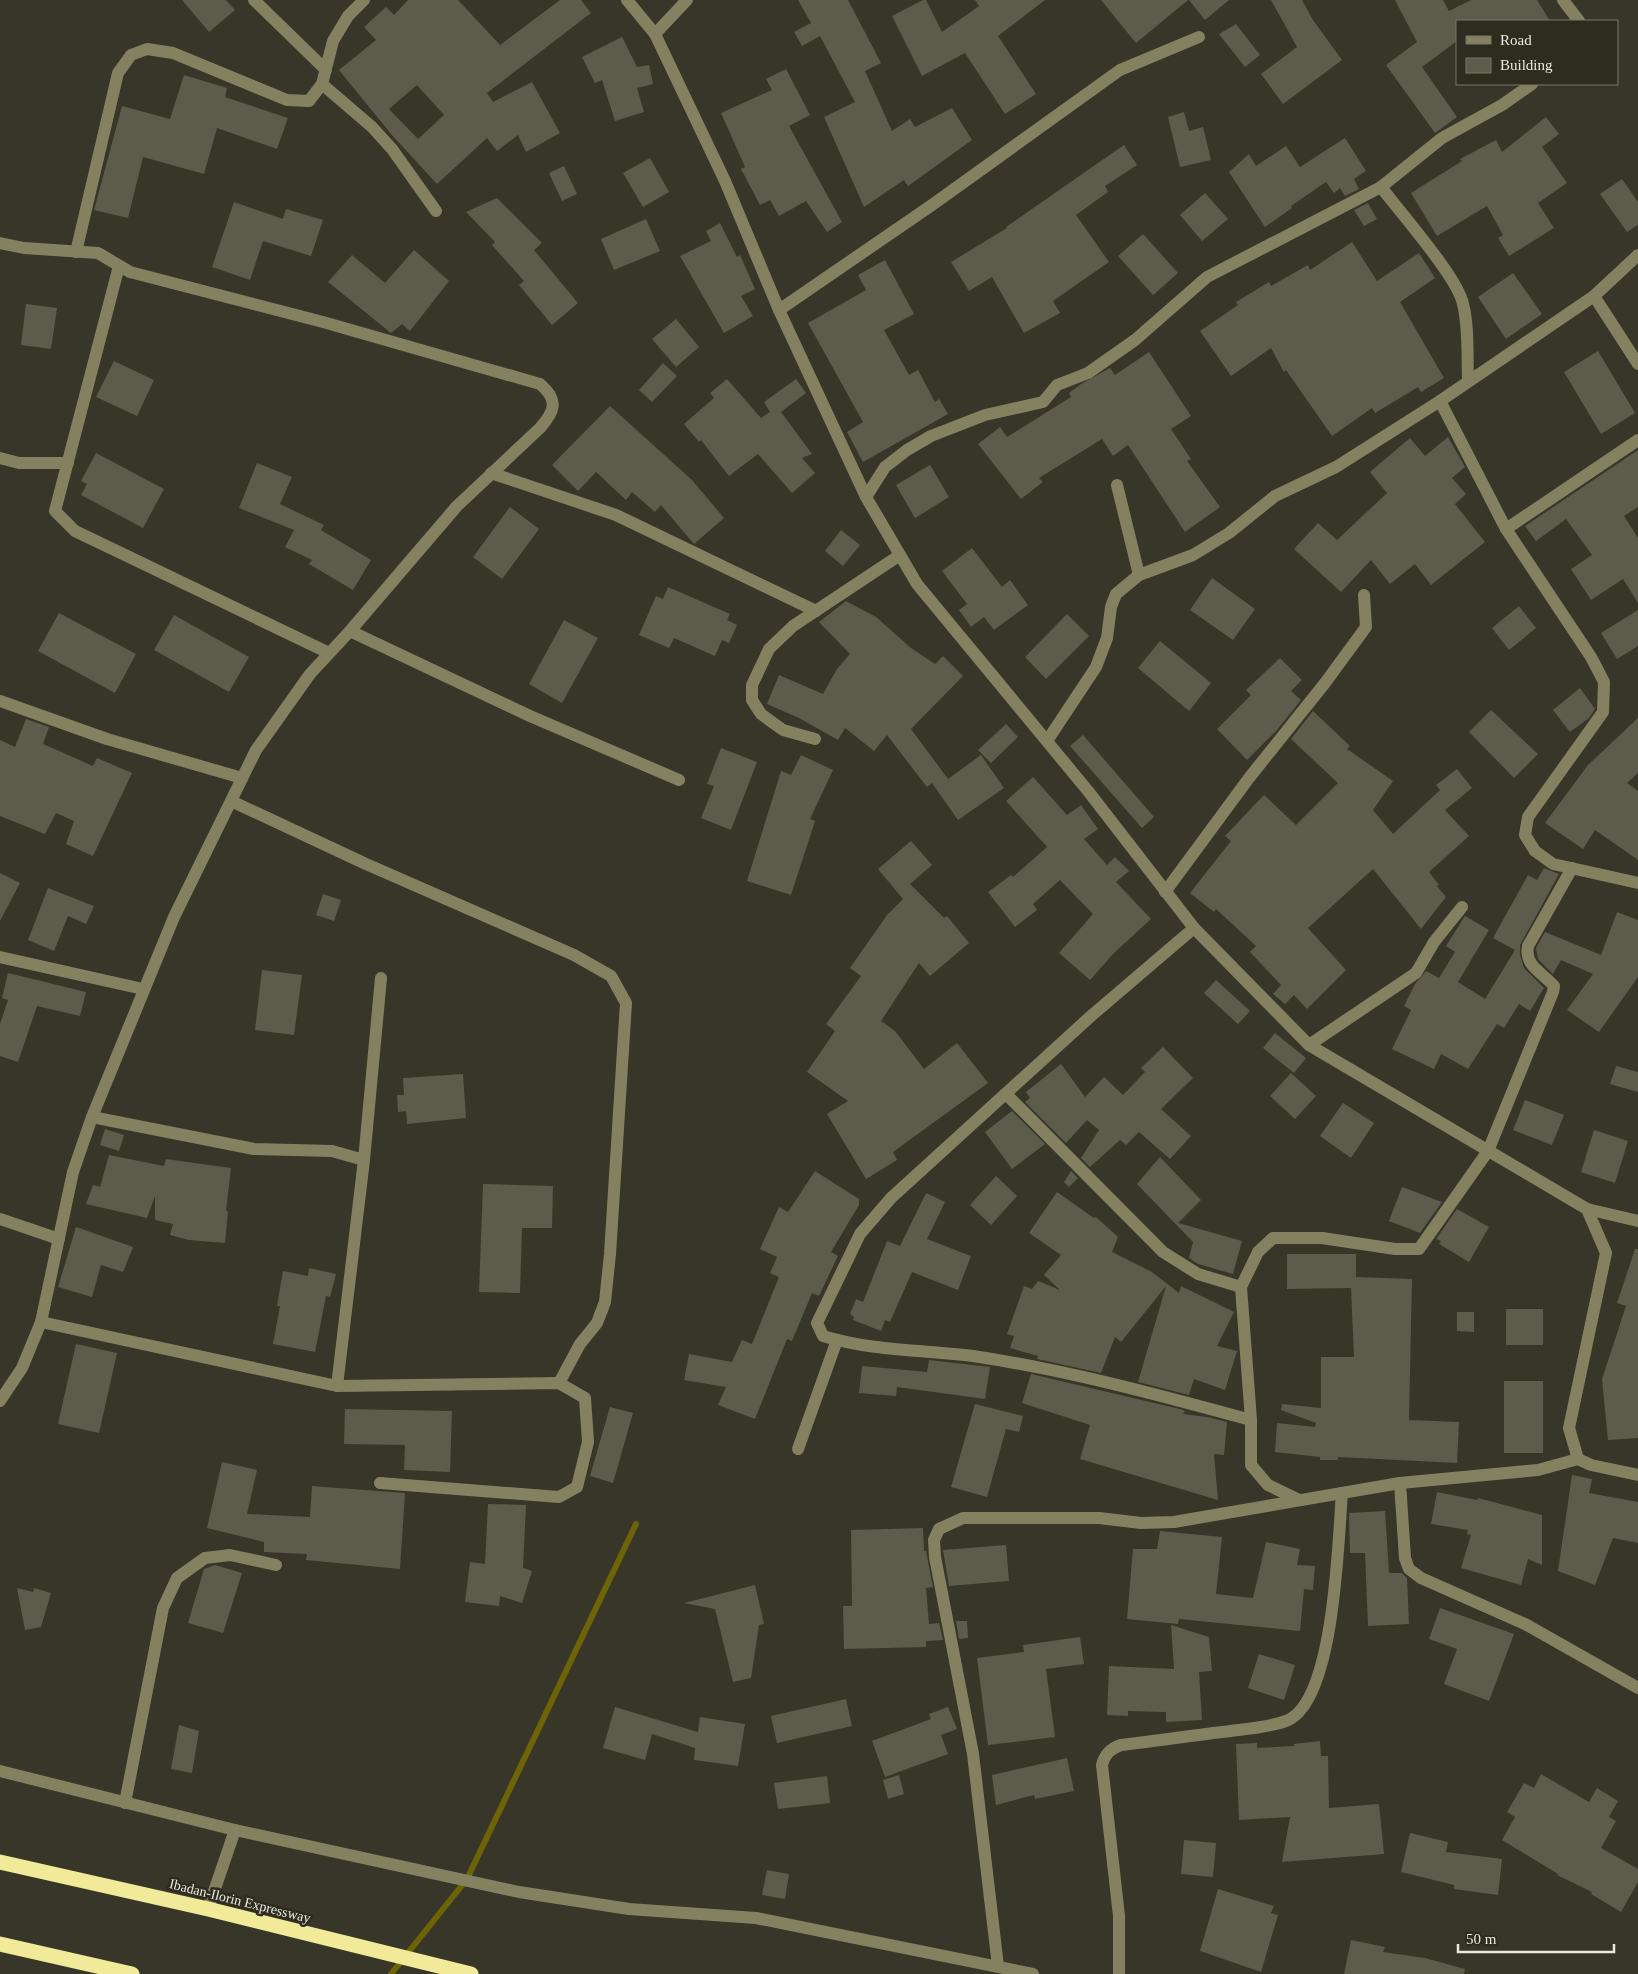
<svg xmlns="http://www.w3.org/2000/svg" width="1638" height="1974" font-family="Georgia,serif">
	<style>
		.lines { fill: none; stroke-linecap: round; stroke-linejoin: round }
		.stream { stroke: #6c6407; stroke-width: 6 }
		.building { fill: #5c5b4c; fill-rule: evenodd }
		.minor { stroke: #848161; stroke-width: 12 }
		.highway { stroke: #f1ea99; stroke-width: 15 }
		.labels { text-anchor: middle; dominant-baseline: central; stroke-width: 5; stroke-linejoin: round; paint-order: stroke }
		.street-label { font-size: 14px; fill: #e8e8df; stroke: #2d2c1e }
	</style>
	<rect width="100%" height="100%" fill="#373628"/>
	<g class="lines">
		<!-- stream -->
		<path class="stream" d="M391,1974l76,-95 169,-355"/>
	</g>
	<!-- building -->
	<g class="building">
		<path d="M182,0h44l9,10 -26,22z"/>
		<path d="M408,0h50l42,45 60,-45h21l10,13 -104,80 6,9 39,-20 28,51 -34,19 -8,-17 -21,16 -10,-13 -50,46 -46,-50 -52,-64 37,-30 -12,-13 22,-20 8,8zM417,85l27,30 -26,24 -29,-30z"/>
		<path d="M798,0h50l33,63 -16,8 27,60 18,-12 5,8 37,-19 20,32 -64,46 -4,-6 -40,27 -40,-90 31,-15 -35,-66 -18,10 -8,-14 17,-9z"/>
		<path d="M923,0h3l16,32 37,-26 -4,-6h70l-47,36 38,58 -31,20 -40,-61 -43,23 -30,-60z"/>
		<path d="M1101,0h87l-52,43z"/>
		<path d="M1189,0h40l-24,20z"/>
		<path d="M1271,0h31l11,20 29,40 -59,44 -22,-30 36,-27z"/>
		<path d="M1395,0h48l6,11 22,-11h66l13,21h-93v20l-35,26 35,50 -22,16 -49,-68 31,-23z"/>
		<path d="M1236,24l24,31 -15,12 -26,-33z"/>
		<path d="M622,37l15,30 12,-2 4,19 -16,4 7,24 -29,9 -13,-41 -7,3 -13,-26z"/>
		<path d="M786,69l24,46 -21,11 53,96 -15,10 -21,-31 -27,15 -9,-16 -10,5 -19,-36 4,-2 -24,-54 51,-23 -6,-11z"/>
		<path d="M184,75l43,13 -2,9 63,21 -11,31 -60,-21 -13,46 -61,-17 -15,61 -34,-8 28,-104 48,13z"/>
		<path d="M1184,112l5,19 14,-4 8,33 -31,7 -12,-50z"/>
		<path d="M1546,117l13,17 -17,13 25,36 -29,20 16,25 -45,28 -11,-18 5,-3 -16,-29 -50,30 -26,-43 51,-32 -2,-2 36,-19 6,12z"/>
		<path d="M1345,138l21,33 -12,8 5,10 -14,7 -5,-8 -6,5 -8,-11 -35,24 1,2 -27,19 -36,-55 20,-18 7,12 30,-20 14,21z"/>
		<path d="M1124,145l13,20 -32,21 3,6 -32,23 33,47 -56,39 7,12 -36,20 -32,-56 -23,14 -18,-29 56,-34 -1,-1z"/>
		<path d="M650,158l19,34 -26,15 -20,-34z"/>
		<path d="M564,166l13,28 -15,7 -13,-28z"/>
		<path d="M1622,179l16,23v23l-11,7 -27,-38z"/>
		<path d="M1205,193l23,26 -26,22 -22,-26z"/>
		<path d="M497,198l45,45 -8,7 44,53 -26,22 -33,-40 5,-4 -32,-36 3,-3 -29,-30z"/>
		<path d="M234,202l49,17 3,-10 37,11 -12,36 -48,-15 -13,39 -38,-13z"/>
		<path d="M1368,203l9,16 -13,7 -10,-16z"/>
		<path d="M646,219l14,32 -46,19 -13,-31z"/>
		<path d="M720,223l17,34 3,-2 15,34 -14,7 12,20 -29,17 -44,-77 31,-15 -5,-10z"/>
		<path d="M1143,234l35,39 -25,22 -35,-39z"/>
		<path d="M1352,242l25,39 42,-28 16,25 -35,24 44,76 -23,14 -3,-5 -43,26 -3,-5 -40,28 -46,-66 -2,2 -13,-24 -40,28 -31,-45 38,-26 -2,-3 33,-20 2,4 37,-21 2,5z"/>
		<path d="M414,250l35,31 -39,50 -8,-7 -11,9 -63,-51 24,-27 33,28z"/>
		<path d="M885,260l29,54 -30,16 25,45 9,-5 17,32 4,-3 9,15 -85,48 -16,-30 16,-10 -55,-99 58,-33 -8,-15z"/>
		<path d="M1513,273l29,41 -36,25 -28,-42z"/>
		<path d="M26,304l31,4 -6,41 -30,-4z"/>
		<path d="M676,319l23,28 -23,20 -24,-28z"/>
		<path d="M1598,351l37,62 -34,21 -37,-62z"/>
		<path d="M1149,352l42,64 -20,13 20,30 -4,2 33,46 -35,25 -57,-87 -15,11 -11,-17 -63,39 4,4 -22,17 -43,-55 22,-17 7,10 64,-40 -2,-4 12,-9 29,-16 5,7z"/>
		<path d="M114,361l40,19 -17,36 -41,-19z"/>
		<path d="M663,363l14,13 -25,26 -13,-12z"/>
		<path d="M727,379l34,39 9,-6 -6,-10 32,-23 10,14 -25,19 31,42 -10,4 13,15 -23,20 -34,-39 -29,22 -28,-36 -2,2 -15,-18 30,-26 -4,-5z"/>
		<path d="M610,406l82,74 32,38 -30,26 -33,-39 -6,7 -23,-20 -6,8 -30,-28 -18,19 -26,-26z"/>
		<path d="M1448,437l17,30 -13,11 14,16 -11,10 30,38 -54,43 -16,-21 -25,20 -19,-24 -30,32 -47,-43 24,-26 19,17 50,-47 -17,-21 40,-34 15,18z"/>
		<path d="M1638,450v57l-14,9 14,22v65l-15,-24 -32,21 -20,-31 21,-14 -26,-36 -30,22 -11,-15z"/>
		<path d="M96,453l68,36 -21,39 -62,-33 6,-11 -6,-3z"/>
		<path d="M257,463l35,14 -12,27 44,21 -3,5 50,30 -18,30 -44,-26 3,-4 -27,-13 9,-17 -55,-22z"/>
		<path d="M930,465l19,32 -34,21 -19,-33z"/>
		<path d="M510,507l29,22 -37,50 -29,-22z"/>
		<path d="M841,530l19,15 -17,21 -18,-15z"/>
		<path d="M972,548l30,39 8,-7 18,25 -34,25 -10,-13 -13,10 -12,-17 8,-6 -25,-33z"/>
		<path d="M1212,578l43,31 -22,31 -43,-30z"/>
		<path d="M668,587l62,27 -3,6 10,5 -8,18 -7,-3 -7,16 -41,-18 -5,10 -30,-13 17,-39 7,3z"/>
		<path d="M846,601l30,16 35,31 24,16 8,-8 20,20 -52,53 37,50 33,-24 23,33 -46,32 -26,-37 -5,4 -40,-52 -13,16 -29,-23 -7,12 -39,-22 -32,-14 12,-29 44,19 14,-25 13,-15 -31,-32z"/>
		<path d="M1519,606l17,22 -27,22 -17,-22z"/>
		<path d="M1638,610v36l-21,13 -16,-26z"/>
		<path d="M59,613l77,41 -21,39 -77,-42z"/>
		<path d="M1067,614l22,22 -43,43 -21,-22z"/>
		<path d="M174,615l75,42 -20,35 -75,-42z"/>
		<path d="M564,620l34,18 -36,65 -33,-19z"/>
		<path d="M1160,641l51,42 -22,28 -51,-43z"/>
		<path d="M1280,658l22,22 -11,11 10,9 -24,30 -30,30 -30,-31 34,-34 -5,-5z"/>
		<path d="M1580,688l15,21 -6,9 -19,14 -17,-22z"/>
		<path d="M1491,710l47,44 -24,24 -45,-46z"/>
		<path d="M1313,711l37,35 -3,3 46,32 -20,29 20,24 47,-44 -4,-5 21,-16 15,19 -27,22 24,26 -40,36 10,13 -2,1 9,11 -25,32 -48,-60 -65,59 38,42 -39,39 -13,-14 -9,9 -12,-10 8,-9 -31,-33 6,-6 -40,-37 -2,3 -24,-19 41,-52 -6,-5 39,-41 32,30 42,-42 -47,-44z"/>
		<path d="M1638,718v55l-11,10 11,8v69l-43,-30 -12,19 -38,-26 43,-58z"/>
		<path d="M26,719l23,8 -6,17 50,22 4,-8 35,15 -39,83 -27,-12 8,-23 -18,-8 -11,21 -45,-18v-76l15,7z"/>
		<path d="M1006,724l12,13 -27,26 -13,-13z"/>
		<path d="M1083,735l71,82 -12,11 -72,-82z"/>
		<path d="M721,748l36,14 -26,68 -30,-12 13,-32 -7,-2z"/>
		<path d="M801,755l32,15 -23,49 5,2 -24,74 -44,-14 34,-110 10,4z"/>
		<path d="M1033,777l34,38 14,-10 17,24 -14,10 23,26 8,-8 14,14 -13,11 35,37 -37,34 -24,27 -31,-27 34,-39 -33,-34 -27,24 4,6 -22,17 -27,-35 23,-17 2,2 34,-30 -41,-46z"/>
		<path d="M911,841l21,24 -22,19 34,34 3,-2 22,27 -39,33 -11,-13 -38,58 14,10 29,38 33,-26 31,40 -95,69 4,8 -31,19 -39,-65 21,-13 -41,-29 28,-41 -9,-7 35,-48 -11,-8 37,-53 16,-16 -25,-30z"/>
		<path d="M1544,868l15,6 -39,71v10l4,13 20,20 -14,23 -11,-7 -15,24 -7,-4 -29,45 -27,-15 -7,15 -42,-20 19,-39 -7,-4 11,-22 11,-13 13,7 16,-26 -9,-6 19,-30 24,14 -31,52 27,17 30,-49 -22,-12 35,-63 9,5z"/>
		<path d="M0,873l20,10 -20,38z"/>
		<path d="M48,888l46,18 -8,18 -18,-8 -14,35 -26,-11z"/>
		<path d="M323,894l18,6 -7,21 -18,-6z"/>
		<path d="M1617,912l21,8v57l-39,55 -32,-22 26,-36 -32,-14 -8,14 -15,-15 -2,-11 9,-16 56,23z"/>
		<path d="M262,970l40,5 -8,60 -39,-5z"/>
		<path d="M8,973l78,19 -6,24 -43,-10 -19,56 -18,-6v-32l8,-24 -6,-2z"/>
		<path d="M1216,980l34,31 -12,13 -34,-31z"/>
		<path d="M1275,1033l31,25 -12,15 -31,-25z"/>
		<path d="M1163,1047l30,31 -32,31 30,27 -21,23 -31,-27 -13,13 -6,-5 -30,27 -9,-9 18,-28 -12,-10 -21,23 -41,-41 5,-4 -4,-6 35,-28 24,33 19,-20 19,18 22,-23 -4,-4z"/>
		<path d="M1616,1066l22,6v20l-28,-8z"/>
		<path d="M1291,1073l25,23 -21,23 -25,-23z"/>
		<path d="M463,1074l3,44 -59,6 -1,-13 -8,1 -1,-17h7l-1,-17z"/>
		<path d="M1525,1100l39,15 -12,30 -39,-15z"/>
		<path d="M1343,1103l31,20 -23,35 -31,-22z"/>
		<path d="M1012,1111l33,33 -33,25 -27,-37z"/>
		<path d="M105,1129l19,6 -5,16 -19,-6z"/>
		<path d="M1594,1130l34,11 -13,42 -34,-11z"/>
		<path d="M109,1155l55,11 2,-7 65,9 -5,43h2l-3,32 -36,-3 -19,-5 3,-11 -18,-4v-24l-8,22 -61,-14 7,-19 7,2z"/>
		<path d="M1160,1157l41,43 -23,23 64,18 -9,33 -35,-10 -9,-6 4,-16 -56,-58z"/>
		<path d="M815,1171l44,28v6l-28,47 7,4 -19,40 -7,-3 -20,48 -5,-2 -32,80 -37,-14 8,-18 -42,-7 5,-26 43,8 10,-22 10,4 27,-67 -9,-4 7,-16 -17,-8 19,-42 9,5z"/>
		<path d="M1071,1171l7,7 -9,9 -5,-5z"/>
		<path d="M996,1176l21,20 -26,29 -21,-20z"/>
		<path d="M483,1184l70,2 -1,42h-30l-2,65 -41,-1z"/>
		<path d="M1402,1187l40,15 -22,31 -31,-12z"/>
		<path d="M1057,1192l37,26 2,-1 22,20 -6,15 40,20 27,21 2,-7 53,26 -17,34 20,5 -12,39 -31,-11 -5,16 -51,-13 28,-96 -45,56 -6,-5 -14,36 -64,-14 1,-3 -28,-8 4,-12 -7,-2 17,-48 8,3 6,-8 22,9 -16,-15 17,-20 -32,-22z"/>
		<path d="M926,1193l19,9 -18,37 44,17 -13,34 -46,-18 -22,50 -5,-2 -4,11 -28,-11 1,-3 -4,-3 6,-15 7,3 24,-61 13,5z"/>
		<path d="M1457,1209l32,18 -20,35 -30,-18 2,-3 -5,-2z"/>
		<path d="M76,1227l57,20 -10,25 -22,-7 -9,32 -34,-10z"/>
		<path d="M1635,1249h3v189l-30,2 -6,-61 24,-73 -9,-3z"/>
		<path d="M1287,1254h69v23l56,2 -3,141 50,2 -2,41 -119,-6v3h-18v-3l-45,-5 2,-29 38,4 1,-4 -35,-13 1,-6 39,4v-51h33l-3,-69 -64,1z"/>
		<path d="M309,1268l27,6 -6,23 -4,-1 -11,56 -42,-8 7,-38h-3l6,-35 25,5z"/>
		<rect x="1506" y="1309" width="37" height="36"/>
		<path d="M1457,1312h17v20l-17,-1z"/>
		<path d="M76,1344l41,9 -18,80 -41,-9z"/>
		<path d="M929,1360l61,7 -5,32 -88,-12 -1,9 -37,-3 3,-27 65,6z"/>
		<path d="M1031,1374l149,35 5,2 -2,3 24,3 20,5 -3,33 -10,-1 4,46 -138,-41 10,-34 -68,-22z"/>
		<rect x="1504" y="1381" width="39" height="72"/>
		<path d="M975,1404l48,12 -4,16 -13,-3 -19,68 -36,-10z"/>
		<path d="M610,1407l23,6 -20,70 -23,-7z"/>
		<path d="M345,1409l107,2 -2,61 -46,-2 1,-25 -61,-1z"/>
		<path d="M222,1462l35,8 -10,44 63,3 2,-31 93,7 -5,76 -94,-9 1,-6 -43,-2v-10l-57,-14z"/>
		<path d="M1572,1475l20,4 -3,14 49,9v41l-25,-5 -18,47 -37,-14z"/>
		<path d="M1437,1492l40,8 1,-2 64,17v50l-14,-6 -7,26 -60,-17 10,-33 -4,-1 1,-4 -37,-6z"/>
		<path d="M488,1504l38,1 -3,63 9,3 -10,32 -22,-7 -1,10 -34,-4 5,-40 15,2z"/>
		<path d="M1385,1511l4,62h13l5,5 2,46 -41,2 -3,-73h-15l-1,-40z"/>
		<path d="M923,1528l1,23h2l7,36 -7,1 3,36 10,-1 4,17 -17,1v6l-82,2 -1,-43h9l-1,-76z"/>
		<path d="M1160,1531l62,6 -6,57 37,4 13,-56 34,7 -3,16 18,1 -2,24 -9,-1 -4,42 -121,-12 -1,5 -51,-5 6,-70h24z"/>
		<path d="M1006,1545l3,36 -60,5 -6,-36z"/>
		<path d="M215,1565l27,8 -19,60 -35,-10 16,-54z"/>
		<path d="M755,1585l9,39 -5,1 -8,53 -18,4 -18,-73 -31,-6z"/>
		<path d="M17,1588l16,4 1,-4 17,5 -10,34 -16,3z"/>
		<path d="M1440,1608l74,26 -25,67 -45,-17 13,-35 -28,-10z"/>
		<path d="M956,1621h11l1,17 -9,1z"/>
		<path d="M1171,1625l38,12 3,34 -13,1 3,48 -36,2v-10l-38,-1v5l-21,-1 2,-49 65,3z"/>
		<path d="M1080,1637l4,27 -38,5 9,68 -67,8 -11,-87 47,-6 -1,-7z"/>
		<path d="M1259,1654l36,11 -11,35 -36,-12z"/>
		<path d="M846,1699l6,27 -75,17 -6,-27z"/>
		<path d="M615,1707l83,25 2,-15 45,7 -7,42 -44,-6 1,-12 -43,-14 -7,26 -42,-12z"/>
		<path d="M948,1707l9,22 -16,6 7,19 -63,23 -13,-36 59,-22 -2,-5z"/>
		<path d="M179,1725l20,6 -7,42 -21,-4z"/>
		<path d="M1320,1741l1,15h7l1,52 50,-4 5,50 -102,8 8,-45 -51,3 -3,-76 21,-1v5l37,-2v-2z"/>
		<path d="M1067,1758l7,33 -39,8 -1,-4 -38,10 -4,-30z"/>
		<path d="M1541,1774l48,28 8,-14 21,13 -9,16 7,4 -15,27 37,21v13l-17,30 -30,-18 1,-2 -35,-17 1,-1 -56,-34 13,-23 -8,-5 17,-29 10,5z"/>
		<path d="M899,1775l5,19 -16,5 -5,-19z"/>
		<path d="M827,1776l3,27 -52,6 -4,-26z"/>
		<path d="M1410,1833l38,9 -2,10 56,7 -4,36 -44,-6v-4l-53,-13z"/>
		<path d="M1184,1840l32,3 -3,34 -32,-3z"/>
		<path d="M767,1870l22,4 -4,25 -23,-4z"/>
		<path d="M1218,1889l56,17 -3,7 7,2 -17,57 -61,-21z"/>
		<path d="M1351,1940l34,7 -2,5 42,6 40,11 -1,5h-120z"/>
	</g>
	<g class="lines">
		<!-- minor -->
		<g class="minor">
			<path d="M254,0l72,70"/>
			<path d="M627,0l28,34 70,147 54,129 87,187 51,87 171,207 106,137 115,117 278,164 19,44 -37,175 9,31 13,6 47,10"/>
			<path d="M1563,0l16,21"/>
			<path d="M655,34l32,-34"/>
			<path d="M322,84l50,43 20,22 44,62"/>
			<path d="M1381,187c19,25 77,91 82,117 6,24 4,51 5,76"/>
			<path d="M0,243l24,5 74,5 32,19 193,50 217,62c19,16 15,27 0,44l-83,78 -107,125 -40,43 -54,76 -82,167 -82,200 -19,55 -32,150 -19,46 -22,33"/>
			<path d="M76,252l42,-179 13,-18 16,-6 26,4 114,47 22,1 13,-17 11,-43 15,-25 16,-16"/>
			<path d="M119,266l-64,245 20,20 254,122"/>
			<path d="M1594,296l44,68"/>
			<path d="M779,310l153,-105 188,-135 79,-33"/>
			<path d="M1440,401l66,128 85,128 13,25 -1,30 -75,105 -3,18 10,16 18,13 85,19"/>
			<path d="M0,458l19,5h49"/>
			<path d="M491,473l125,42 200,96"/>
			<path d="M1117,485l22,90"/>
			<path d="M866,497l19,-30 22,-17 24,-14 54,-21 58,-13 14,-17 31,-12 47,-33 72,-63 174,-90 61,-49 60,-33 30,-21"/>
			<path d="M1506,529l132,-89"/>
			<path d="M350,631l180,85 149,64"/>
			<path d="M0,701l107,38 135,39"/>
			<path d="M815,739l-32,-9 -22,-16 -9,-14v-15l17,-36 24,-23 107,-71"/>
			<path d="M1047,741l49,-74 11,-29 4,-31 5,-13 23,-19 54,-20 36,-22 46,-37 61,-29 104,-66 154,-105 44,-41"/>
			<path d="M231,801l135,63 208,91 37,21 15,27 -16,251 -5,48 -8,21 -17,21 -21,39"/>
			<path d="M1165,892l84,-114 76,-95 41,-56 -2,-32"/>
			<path d="M1194,928l-103,88 -200,182 -31,36 -43,89 6,13c48,15 100,14 150,20 94,14 186,39 278,64"/>
			<path d="M0,957l143,32"/>
			<path d="M1309,1045l107,-72 18,-31 28,-35"/>
			<path d="M1006,1094l157,158 35,22 43,13"/>
			<path d="M92,1117l162,32 78,2 32,9"/>
			<path d="M1587,1209l51,12"/>
			<path d="M0,1219l59,20"/>
			<path d="M41,1322l296,64 222,-3 26,15 3,44 -11,45 -18,10 -179,-14"/>
			<path d="M337,1386l27,-226 17,-182"/>
			<path d="M798,1449l39,-109"/>
			<path d="M1400,1483l5,75 4,11 12,9 104,46 113,64"/>
			<path d="M1299,1500l-31,-15 -17,-20v-45l-10,-133 17,-35 15,-14h49l73,11h24l69,-98 65,-159 1,-6c-12,-14 -30,-20 -26,-40l44,-78"/>
			<path d="M0,1771l235,59 284,62 110,17 127,9 277,56"/>
			<path d="M125,1803l38,-195 14,-30 28,-20 25,-3 46,10"/>
			<path d="M208,1909l27,-79"/>
			<path d="M998,1966l-25,-212 -38,-197 -1,-17 5,-11 24,-11h136l42,5 33,-1 226,-39 138,-13 40,-11"/>
			<path d="M1119,1974v-58l-17,-151c3,-11 8,-16 19,-20 34,-4 68,-9 101,-13 21,-3 44,-4 64,-11 49,-18 52,-181 56,-228"/>
		</g>
		<!-- highway -->
		<g class="highway">
			<path d="M0,1862l208,47 263,65"/>
			<path d="M0,1944l132,30"/>
		</g>
	</g>
	<g class="labels">
		<!-- street labels -->
		<g class="street-label">
			<text transform="translate(240 1901) rotate(14)">Ibadan-Ilorin Expressway</text>
		</g>
	</g>
	<!-- legend -->
	<rect x="1456" y="20" width="162" height="65" fill="#2d2c1e" stroke="#78776b"/>
	<rect x="1466" y="36" width="25" height="8" fill="#848161" stroke="#78776b"/>
	<text x="1500" y="45" font-size="15" fill="#e8e8df">Road</text>
	<rect x="1466" y="58" width="25" height="15" fill="#5c5b4c" stroke="#78776b"/>
	<text x="1500" y="70" font-size="15" fill="#e8e8df">Building</text>
	<!-- scale -->
	<path d="M1458 1944v8h156v-8" fill="none" stroke="#e8e8df" stroke-width="2.5"/>
	<text x="1466" y="1944" font-size="15" fill="#e8e8df" stroke="#2d2c1e" stroke-width="4" paint-order="stroke">50 m</text>
</svg>
